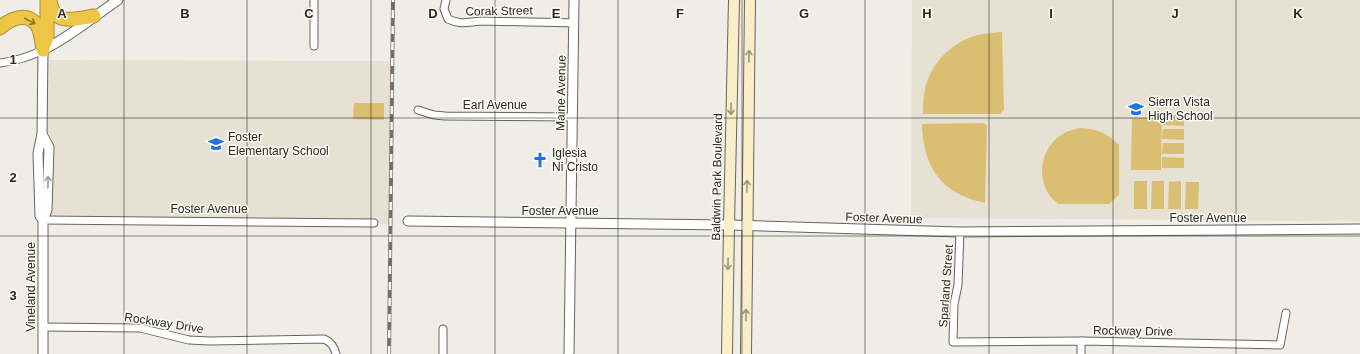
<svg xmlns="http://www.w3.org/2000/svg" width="1360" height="354" font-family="Helvetica,sans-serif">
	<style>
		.built { fill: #e6e1d3 }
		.green { fill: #dabf73 }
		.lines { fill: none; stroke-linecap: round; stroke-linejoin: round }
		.minor-casing { stroke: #66645e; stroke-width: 9 }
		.tertiary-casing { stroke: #66645e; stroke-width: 11 }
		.secondary-casing { stroke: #66645e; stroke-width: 12 }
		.motorway-casing { stroke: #a98e3a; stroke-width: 15 }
		.minor { stroke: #fff; stroke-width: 7 }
		.tertiary { stroke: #fff; stroke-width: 9 }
		.secondary { stroke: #faeec8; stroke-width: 10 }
		.motorway { stroke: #efc546; stroke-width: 13 }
		.rail-casing { stroke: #72706c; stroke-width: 4 }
		.rail { stroke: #fdfaf3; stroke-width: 2.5; stroke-dasharray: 8; stroke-linecap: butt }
		.oneway { stroke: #8c7635 }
		.oneway2 { stroke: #9c947e }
		.oneway3 { stroke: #9e9e9c }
		.grid { fill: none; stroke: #282724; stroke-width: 1; stroke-opacity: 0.55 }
		.labels { text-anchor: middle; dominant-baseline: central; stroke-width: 3; stroke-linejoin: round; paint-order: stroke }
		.street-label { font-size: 12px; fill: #282724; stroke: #fdfaf3 }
		.poi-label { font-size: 12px; fill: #282724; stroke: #fdfaf3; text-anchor: start }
		.grid-label { font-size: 13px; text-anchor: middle; font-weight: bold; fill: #282724; stroke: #fdfaf3; stroke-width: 3; stroke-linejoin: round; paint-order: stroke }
	</style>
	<rect width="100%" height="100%" fill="#efede6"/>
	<!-- built -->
	<g class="built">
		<path d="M912,0h448v221l-449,-3z"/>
		<path d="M43,60l350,1 -2,164 -17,-2 -331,-3 -5,-67z"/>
	</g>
	<!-- green -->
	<g class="green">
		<path d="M1002,32l2,78 -4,4h-77c0,-6 0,-12 1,-18 3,-29 26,-54 54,-61 8,-2 16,-2 24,-3z"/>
		<path d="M354,103h30v17l-31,-1z"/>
		<path d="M1163,115h21v11l-21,-1z"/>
		<path d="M1132,118h30l-1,52h-30z"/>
		<path d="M984,123l3,3 -2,77c-44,-9 -62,-36 -63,-79z"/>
		<path d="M1080,128c19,1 26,5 39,17v50l-10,9h-51c-3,-3 -8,-7 -10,-11 -13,-22 -4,-50 18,-61 4,-2 10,-3 14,-4z"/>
		<path d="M1163,129h21v11l-22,-1z"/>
		<path d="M1163,143h21v11h-22z"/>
		<path d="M1162,157l22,1v10h-22z"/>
		<rect x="1134" y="181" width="13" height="28"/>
		<path d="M1152,181h12v28h-13z"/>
		<path d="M1181,181v28h-13l1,-27z"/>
		<path d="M1186,182h13l-1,27h-13z"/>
	</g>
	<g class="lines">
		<defs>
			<g id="minor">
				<path d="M446,0l-2,9 4,10c14,7 22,2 36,2 30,1 60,1 90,2"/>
				<path d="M314,46v-46"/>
				<path d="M0,63c15,-2 29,-6 43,-13"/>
				<path d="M418,110l16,5 11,1 128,1"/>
				<path d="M43,220l331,3"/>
				<path d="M960,232l-2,53 -4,19 -1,38 128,-1 199,4 6,-32"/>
				<path d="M43,327l97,1 49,12 21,1 114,-2c7,3 10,7 12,15"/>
				<path d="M443,354v-25"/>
				<path d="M1081,354v-13"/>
			</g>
			<g id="tertiary">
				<path d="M42,134l7,13 -2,63 -4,10v134"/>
				<path d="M43,220l-3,-4 -2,-63 4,-19 1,-84c27,-13 50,-33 75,-50"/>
				<path d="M408,221l321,4 231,7 400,-3"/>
				<path d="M569,354l5,-354"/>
			</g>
			<g id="secondary">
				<path d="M727,354l2,-129 5,-225"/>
				<path d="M746,354l4,-354"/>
			</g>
			<g id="motorway">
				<path d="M50,0c3,27 26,19 44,16"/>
				<path d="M0,28c10,-9 27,-17 37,-3 4,7 5,18 6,25"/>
				<path d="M45,43l2,-6v-36"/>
			</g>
		</defs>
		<!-- minor casing -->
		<use href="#minor" class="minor-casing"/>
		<!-- tertiary casing -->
		<use href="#tertiary" class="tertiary-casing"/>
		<!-- secondary casing -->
		<use href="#secondary" class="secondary-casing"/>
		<!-- motorway casing -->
		<use href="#motorway" class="motorway-casing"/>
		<!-- minor -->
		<use href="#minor" class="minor"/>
		<!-- tertiary -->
		<use href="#tertiary" class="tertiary"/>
		<!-- secondary -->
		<use href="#secondary" class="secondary"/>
		<!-- motorway -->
		<use href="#motorway" class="motorway"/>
		<defs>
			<path id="rail" d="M389,354l4,-354"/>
		</defs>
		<!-- rail casing -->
		<use href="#rail" class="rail-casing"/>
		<!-- rail -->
		<use href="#rail" class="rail"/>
	</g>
	<!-- one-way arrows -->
	<defs><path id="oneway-shaft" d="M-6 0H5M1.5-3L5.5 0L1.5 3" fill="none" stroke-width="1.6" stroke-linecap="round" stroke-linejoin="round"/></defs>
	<use class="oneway" href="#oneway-shaft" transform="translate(30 21) rotate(28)"/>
	<g class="oneway2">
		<use href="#oneway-shaft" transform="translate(749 56) rotate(-89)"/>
		<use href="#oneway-shaft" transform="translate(731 109) rotate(91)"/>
		<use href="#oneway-shaft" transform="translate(747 186) rotate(-89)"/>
		<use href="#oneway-shaft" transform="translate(728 264) rotate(91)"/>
		<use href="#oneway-shaft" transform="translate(746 315) rotate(-90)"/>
	</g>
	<use class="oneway3" href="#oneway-shaft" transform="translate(48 182) rotate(-89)"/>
	<!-- grid -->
	<path class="grid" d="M124,0v354M247,0v354M371,0v354M495,0v354M618,0v354M742,0v354M865,0v354M989,0v354M1113,0v354M1236,0v354M0,118h1360M0,236h1360"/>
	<!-- icons -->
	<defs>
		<symbol id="school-bare" viewBox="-9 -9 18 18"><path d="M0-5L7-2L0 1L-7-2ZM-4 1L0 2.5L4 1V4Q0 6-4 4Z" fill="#2073dd" stroke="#fdfaf3" stroke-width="2.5" paint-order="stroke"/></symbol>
		<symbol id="church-bare" viewBox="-9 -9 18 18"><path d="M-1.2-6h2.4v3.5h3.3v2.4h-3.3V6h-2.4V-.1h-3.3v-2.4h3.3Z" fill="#2073dd" stroke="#fdfaf3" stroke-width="2.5" paint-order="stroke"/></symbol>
	</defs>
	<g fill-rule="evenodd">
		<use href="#school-bare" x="1125" y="98" width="22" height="22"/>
		<use href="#school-bare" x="205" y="133" width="22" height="22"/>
		<use href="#church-bare" x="529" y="149" width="22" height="22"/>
	</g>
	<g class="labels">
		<!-- street labels -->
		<g class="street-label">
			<text transform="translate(499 11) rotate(-1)">Corak Street</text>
			<text transform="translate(561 93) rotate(-89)">Maine Avenue</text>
			<text x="495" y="105">Earl Avenue</text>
			<text transform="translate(717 177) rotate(-89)">Baldwin Park Boulevard</text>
			<text x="209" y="209">Foster Avenue</text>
			<text x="560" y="211">Foster Avenue</text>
			<text transform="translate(884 218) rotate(2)">Foster Avenue</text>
			<text x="1208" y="218">Foster Avenue</text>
			<text transform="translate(946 286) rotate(-86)">Sparland Street</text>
			<text transform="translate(31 287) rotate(-90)">Vineland Avenue</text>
			<text transform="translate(164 323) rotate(9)">Rockway Drive</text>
			<text transform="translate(1133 331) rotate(1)">Rockway Drive</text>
		</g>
		<!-- poi labels -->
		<g class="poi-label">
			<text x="1148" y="102">Sierra Vista<tspan x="1148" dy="14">High School</tspan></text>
			<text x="228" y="137">Foster<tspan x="228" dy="14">Elementary School</tspan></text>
			<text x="552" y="153">Iglesia<tspan x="552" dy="14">Ni Cristo</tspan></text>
		</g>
	</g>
	<g class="grid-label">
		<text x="62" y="18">A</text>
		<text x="185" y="18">B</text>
		<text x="309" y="18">C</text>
		<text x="433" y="18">D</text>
		<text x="556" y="18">E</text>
		<text x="680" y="18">F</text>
		<text x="804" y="18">G</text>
		<text x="927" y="18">H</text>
		<text x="1051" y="18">I</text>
		<text x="1175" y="18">J</text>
		<text x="1298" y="18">K</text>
		<text x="13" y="64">1</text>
		<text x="13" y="182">2</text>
		<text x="13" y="300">3</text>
	</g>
</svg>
